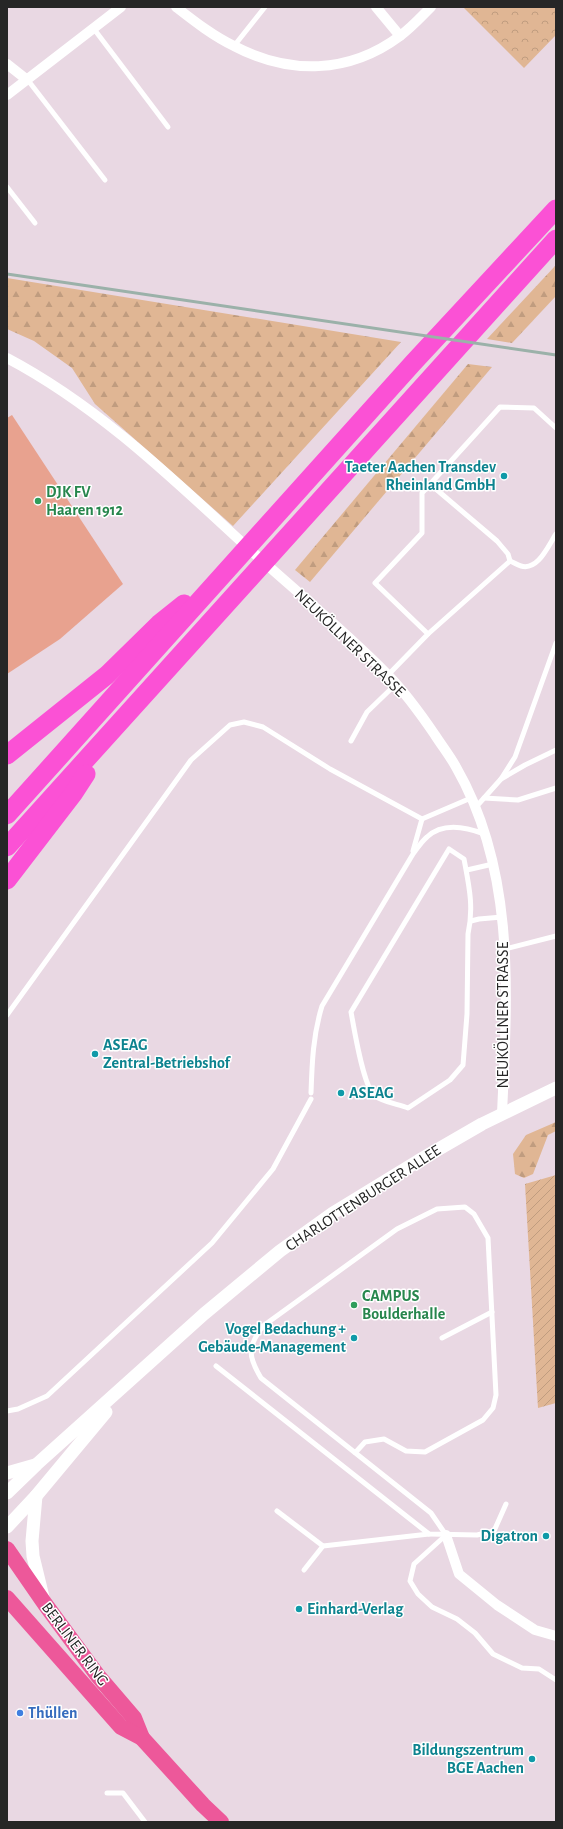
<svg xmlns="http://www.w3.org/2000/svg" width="563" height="1829" font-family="'Alegreya Sans',sans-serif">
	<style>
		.forest { fill: url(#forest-firs) }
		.park { fill: url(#park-crowns) }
		.garden { fill: url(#garden-furrows) }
		.pitch { fill: #e8a28f }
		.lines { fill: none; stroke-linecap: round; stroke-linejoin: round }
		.service { stroke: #fff; stroke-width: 5 }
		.minor { stroke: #fff; stroke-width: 10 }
		.tertiary { stroke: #fff; stroke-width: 13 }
		.primary { stroke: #ed589a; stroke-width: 16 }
		.motorway { stroke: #fb51d5; stroke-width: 19 }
		.rail { stroke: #9bb1a9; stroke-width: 3 }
		.culture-dot { fill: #0f9aa8; stroke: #fff; stroke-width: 1.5 }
		.leisure-dot { fill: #2e9e5b; stroke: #fff; stroke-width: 1.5 }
		.shop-dot { fill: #3f7fe0; stroke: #fff; stroke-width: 1.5 }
		.labels { text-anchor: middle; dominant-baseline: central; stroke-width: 3; stroke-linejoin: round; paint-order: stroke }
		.culture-label { font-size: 16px; font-weight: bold; fill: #0d838f; stroke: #fff; text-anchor: end }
		.leisure-label { font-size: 16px; font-weight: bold; fill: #27864d; stroke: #fff; text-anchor: start }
		.street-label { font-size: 16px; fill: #262626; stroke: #fff }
		.shop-label { font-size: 16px; font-weight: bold; fill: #366cbe; stroke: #fff; text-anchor: start }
	</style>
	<defs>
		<pattern id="forest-firs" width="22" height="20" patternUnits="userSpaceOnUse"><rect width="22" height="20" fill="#e0b694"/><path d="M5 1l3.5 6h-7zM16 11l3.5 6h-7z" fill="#c09c7f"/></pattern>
		<pattern id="park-crowns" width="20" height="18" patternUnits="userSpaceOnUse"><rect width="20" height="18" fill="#e0b694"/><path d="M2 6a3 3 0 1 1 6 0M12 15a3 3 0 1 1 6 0" fill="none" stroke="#c09c7f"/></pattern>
		<pattern id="garden-furrows" width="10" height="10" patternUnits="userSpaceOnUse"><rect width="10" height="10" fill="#e0b694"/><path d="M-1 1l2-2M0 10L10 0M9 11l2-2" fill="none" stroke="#c09c7f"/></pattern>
	</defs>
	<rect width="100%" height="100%" fill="#e9d8e3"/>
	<!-- forest -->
	<g class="forest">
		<path d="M556,265v31l-44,47 -25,-4z"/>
		<path d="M7,278l394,64 -168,184 -138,-122 -23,-36 -38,-27 -27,-12z"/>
		<path d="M468,364l24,3 -182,215 -15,-12z"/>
		<path d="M556,1122v9l-8,4 -15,39 -9,4 -9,-4 -2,-20 13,-19z"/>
	</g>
	<!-- park -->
	<path class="park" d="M463,7h93v28l-32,33z"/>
	<!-- garden -->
	<path class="garden" d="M556,1175v228l-18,5 -13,-224z"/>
	<!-- pitch -->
	<path class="pitch" d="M12,415l111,169 -63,55 -53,35v-256z"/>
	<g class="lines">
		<!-- service -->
		<g class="service">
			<path d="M94,29l74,98"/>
			<path d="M234,46l31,-39"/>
			<path d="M27,79l78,101"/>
			<path d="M7,187l28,36"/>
			<path d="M510,561c3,1 7,4 11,5 17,5 27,-20 35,-32"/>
			<path d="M428,634l82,-73 -2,-7 -11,-13 -67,-57"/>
			<path d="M388,675l40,-41 -53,-51 47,-50v-40l78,-86 34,1 22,20"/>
			<path d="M351,741l16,-29 29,-28"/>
			<path d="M501,779l14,-22 41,-114"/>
			<path d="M484,798l34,2 38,-12"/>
			<path d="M476,807l25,-28 24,-14 31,-15"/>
			<path d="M449,849l15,10c5,27 10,48 4,75l-1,80 -4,51 -13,15 -42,28c-10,-4 -26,-6 -34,-13 -11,-10 -20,-67 -23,-83z"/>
			<path d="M413,851l9,-32"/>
			<path d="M467,870l26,-6"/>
			<path d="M471,921l8,-2 23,-2"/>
			<path d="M505,949l51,-13"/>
			<path d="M7,1015l184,-255 39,-35 14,-3 19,5 67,42 92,50 49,-21"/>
			<path d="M311,1093c1,-30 2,-58 11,-87l91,-152c4,-5 8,-12 14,-17 16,-15 39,-10 57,-3"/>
			<path d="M442,1338l50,-26"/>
			<path d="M216,1366l213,168 48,1 17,-4 12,-27"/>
			<path d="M7,1411l11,-2 29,-13 165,-153 61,-74 38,-70"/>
			<path d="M355,1453l10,-11 19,-3 22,12 19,1 58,-32 10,-12 3,-13 -8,-157 -14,-24 -9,-7 -28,2 -40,20 -134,97c-16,21 -15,30 -2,52l170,135 15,22"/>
			<path d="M277,1511l46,35"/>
			<path d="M446,1535l-32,29 -4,17 8,13 14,13 25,12 18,14 18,21 29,14 17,1 17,11"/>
			<path d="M304,1570l19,-24 106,-12"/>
			<path d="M107,1793h16l22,29"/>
		</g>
		<!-- minor -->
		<g class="minor">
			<path d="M176,7c18,14 37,29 58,39 55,29 115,28 166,-10 11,-8 21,-19 31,-29"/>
			<path d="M376,7l24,29"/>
			<path d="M7,64l19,15"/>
			<path d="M7,95l114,-88"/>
			<path d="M7,358c91,48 165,120 240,189 46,42 96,82 140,127 18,18 33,39 48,61 7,11 15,21 21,32 61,106 51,231 46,347"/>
			<path d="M446,1535l13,39 38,31 38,25 21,6"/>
		</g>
		<!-- tertiary -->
		<g class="tertiary">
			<path d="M7,1473l28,-8"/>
			<path d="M7,1493l30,-29 167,-150 76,-63 53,-38 85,-52 64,-37 74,-36"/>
			<path d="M36,1496l-4,45 1,15 10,41"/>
			<path d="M7,1527l29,-31 70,-84"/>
		</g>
		<!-- primary -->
		<g class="primary">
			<path d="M7,1549l38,55 53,72 36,42 8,20"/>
			<path d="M7,1598l114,129 21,11 61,67 18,17"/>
		</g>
		<!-- motorway -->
		<g class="motorway">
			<path d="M7,755l100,-80 52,-51 25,-20"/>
			<path d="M7,815l406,-452 143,-154"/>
			<path d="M7,847l549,-608"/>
			<path d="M7,880l66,-86 13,-20"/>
		</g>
		<!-- rail -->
		<path class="rail" d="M7,274l549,81"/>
	</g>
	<!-- markers -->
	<g class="culture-dot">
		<circle cx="504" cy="476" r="4"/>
		<circle cx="95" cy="1054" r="4"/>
		<circle cx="341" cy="1093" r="4"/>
		<circle cx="354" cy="1338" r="4"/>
		<circle cx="546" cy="1536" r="4"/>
		<circle cx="299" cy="1609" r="4"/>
		<circle cx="532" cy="1759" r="4"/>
	</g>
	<g class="leisure-dot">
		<circle cx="38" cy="501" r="4"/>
		<circle cx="354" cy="1305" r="4"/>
	</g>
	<circle class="shop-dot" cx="20" cy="1713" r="4"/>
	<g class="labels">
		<!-- culture labels -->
		<g class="culture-label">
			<text x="496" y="467">Taeter Aachen Transdev<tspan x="496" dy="18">Rheinland GmbH</tspan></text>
			<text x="103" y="1045" text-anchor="start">ASEAG<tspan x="103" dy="18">Zentral-Betriebshof</tspan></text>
			<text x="349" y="1093" text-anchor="start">ASEAG</text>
			<text x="346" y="1329">Vogel Bedachung +<tspan x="346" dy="18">Gebäude-Management</tspan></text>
			<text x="538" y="1536">Digatron</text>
			<text x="307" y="1609" text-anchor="start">Einhard-Verlag</text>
			<text x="524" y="1750">Bildungszentrum<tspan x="524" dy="18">BGE Aachen</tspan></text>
		</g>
		<!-- leisure labels -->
		<g class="leisure-label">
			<text x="46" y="492">DJK FV<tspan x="46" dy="18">Haaren 1912</tspan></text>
			<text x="362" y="1296">CAMPUS<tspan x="362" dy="18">Boulderhalle</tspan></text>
		</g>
		<!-- street labels -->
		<g class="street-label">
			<text transform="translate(350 643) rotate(44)">NEUKÖLLNER STRASSE</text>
			<text transform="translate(503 1015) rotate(-90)">NEUKÖLLNER STRASSE</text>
			<text transform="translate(363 1198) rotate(-33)">CHARLOTTENBURGER ALLEE</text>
			<text transform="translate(75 1644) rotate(53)">BERLINER RING</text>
		</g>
		<!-- shop labels -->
		<g class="shop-label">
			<text x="28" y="1713">Thüllen</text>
		</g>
	</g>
	<!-- border -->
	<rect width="563" height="1829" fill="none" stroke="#262626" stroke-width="16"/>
</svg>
